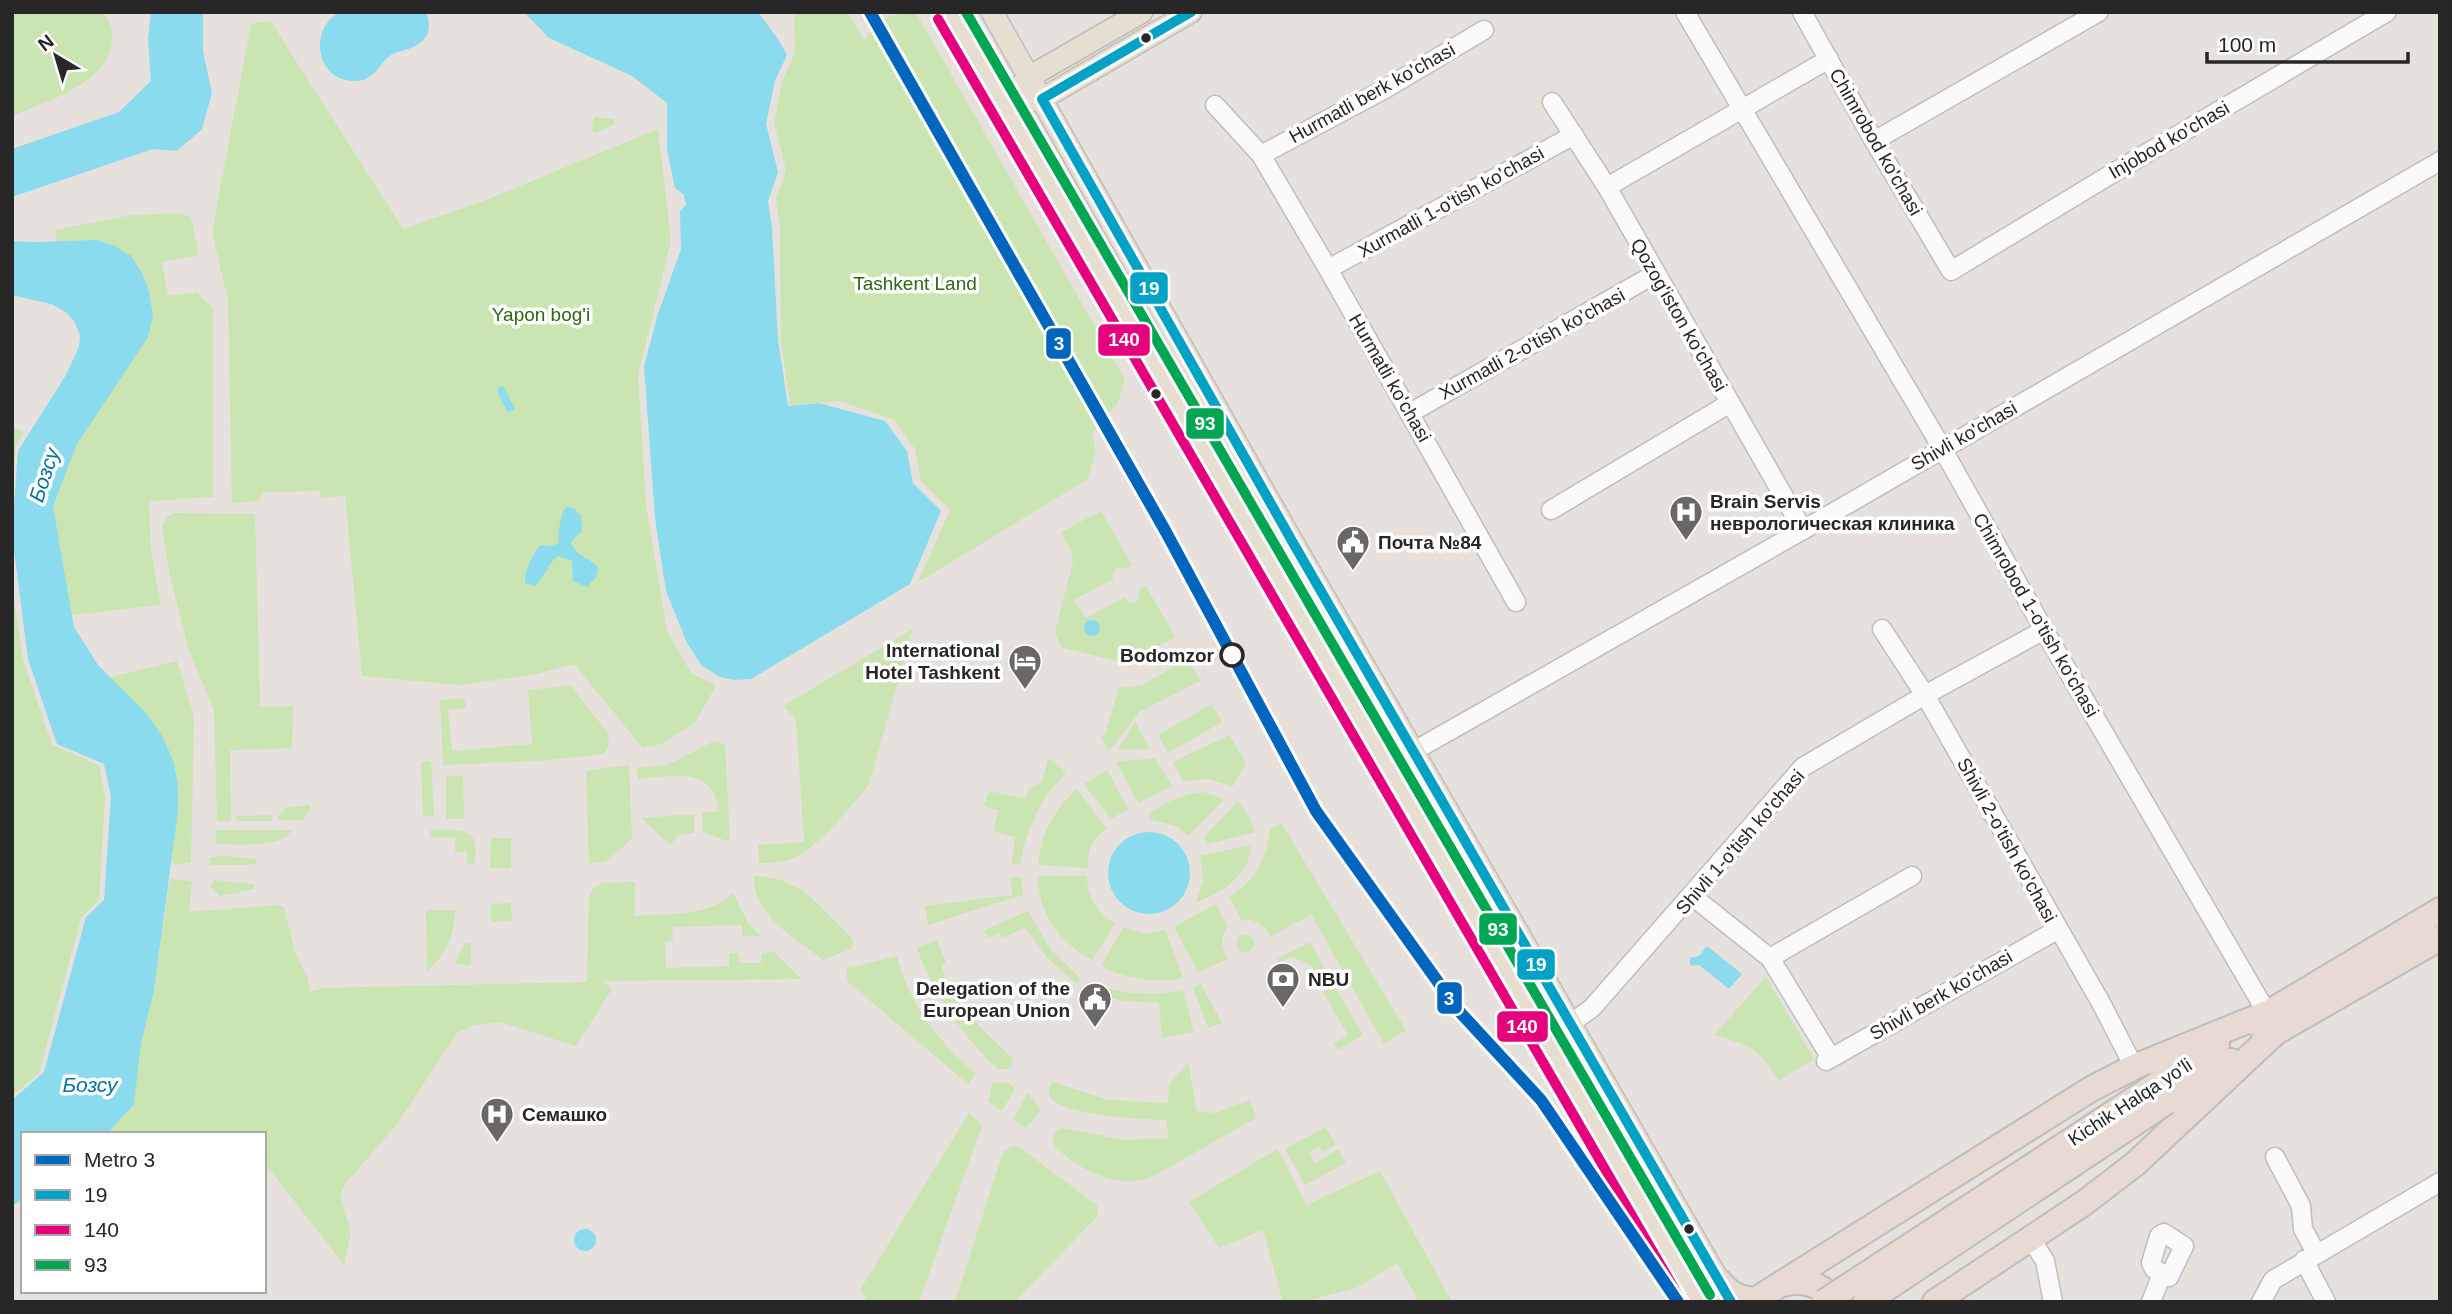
<svg xmlns="http://www.w3.org/2000/svg" width="2452" height="1314" font-family="Helvetica,sans-serif">
	<style>
		.green { fill: #cae4b2 }
		.water { fill: #8adbee }
		.lines { fill: none; stroke-linecap: round; stroke-linejoin: round }
		.minor-casing { stroke: #bfbebe; stroke-width: 21 }
		.major-casing { stroke: #bfbdbb; stroke-width: 24 }
		.highway-casing { stroke: #bfbdbb; stroke-width: 28 }
		.minor { stroke: #fbfafa; stroke-width: 18 }
		.major { stroke: #e6dfd1; stroke-width: 21 }
		.highway { stroke: #e8dad2; stroke-width: 24 }
		.highway-bridge-casing { stroke: #bfbdbb; stroke-width: 28; stroke-linecap: butt }
		.highway-bridge { stroke: #e8dad2; stroke-width: 24 }
		.bus-1-casing { stroke: #fff; stroke-width: 16 }
		.bus-2-casing { stroke: #fff; stroke-width: 16 }
		.bus-3-casing { stroke: #fff; stroke-width: 16 }
		.bus-1 { stroke: #02a2c6; stroke-width: 10 }
		.bus-2 { stroke: #e5007d; stroke-width: 10 }
		.bus-3 { stroke: #00a651; stroke-width: 10 }
		.metro-1-casing { stroke: #fff; stroke-width: 18 }
		.metro-1 { stroke: #0065bd; stroke-width: 12 }
		.bus-dot { fill: #272727; stroke: #fff; stroke-width: 2.5 }
		.stop-dot { fill: #fff; stroke: #272727; stroke-width: 3.5 }
		.labels { text-anchor: middle; dominant-baseline: central; stroke-width: 7; stroke-linejoin: round; paint-order: stroke }
		.street-label { font-size: 19px; fill: #272727; stroke: #fff }
		.park-label { font-size: 19px; fill: #2b6715; stroke: #fff }
		.poi-label { font-size: 19px; font-weight: bold; fill: #272727; stroke: #fff; text-anchor: start }
		.stop-label { font-size: 19px; font-weight: bold; fill: #272727; stroke: #fff; text-anchor: end }
		.water-label { font-size: 21px; font-style: italic; fill: #05739d; stroke: #fff }
		.line-badge { stroke: #fff; stroke-width: 2.5 }
		.badge-label { font-size: 19px; text-anchor: middle; font-weight: bold; fill: #fff }
	</style>
	<rect width="100%" height="100%" fill="#e6e1dc"/>
	<!-- green -->
	<g class="green">
		<path d="M12,12h89c9,8 12,18 11,29 -3,42 -67,61 -100,75z"/>
		<path d="M794,12h53l18,29c12,-23 25,-28 51,-28l209,366 -7,24 -26,30 4,18 -8,28 -170,103 32,-72 -29,-29 -6,-32 -22,-30 -53,-18 -50,4 -9,-65 -1,-113 -4,-28 10,-29 -12,-48 9,-43 12,-26z"/>
		<path d="M270,20l133,209 83,-29 172,-71 13,112 -33,134 8,131 21,125 24,42 25,12 -21,38 -34,21 -18,4 -69,-84 -43,11 -71,10 -98,-9 -17,-181 -23,3 -3,-7 -57,1 -3,9 -27,2 -4,-203 -16,-68 39,-208z"/>
		<path d="M594,117l20,2 1,5 -19,9 -5,-3z"/>
		<path d="M180,213l11,4 8,38 -37,7 6,34 29,-4 16,17v188l-64,4 2,51 10,53 -89,10 -19,-109 24,-62 31,-48 45,-80 -4,-25 -7,-18 -45,-33 -40,2 -2,-12 77,-15z"/>
		<path d="M12,427l12,5 -8,13 -4,40z"/>
		<path d="M1101,511l31,54 -3,3h-13l-3,3v8l-39,21 11,18 39,-20 6,5 6,-1 3,-5v-8l7,-3 29,51 -44,24 -8,2 -62,-16 -6,-15 18,-70 -2,-11 -10,-19z"/>
		<path d="M174,513l81,1 5,193 33,-1 -1,42 -62,2 1,71h-14l-3,-110 -26,-64 -18,-71 -8,-50 4,-8z"/>
		<path d="M12,586l11,74 29,85 47,20 6,31 -6,104 -18,18 -42,155 -27,23z"/>
		<path d="M913,629l-44,155c-16,21 -49,61 -73,73 -12,6 -24,6 -37,6l-1,-18 46,-3 -8,-123 -13,-13z"/>
		<path d="M1188,659l12,22 -61,31 -24,33 -7,5 -7,-13 5,-5 13,-44 23,-3z"/>
		<path d="M177,661l17,56 -3,146 -19,1 6,-79 -68,-108z"/>
		<path d="M570,685l38,48 1,13 -5,8 -64,7 -97,4 -3,-65 25,-2 1,10 -18,2 4,41 80,-7 -4,-54z"/>
		<path d="M1212,704l10,18 -54,31 -10,-18z"/>
		<path d="M1135,722l15,27 -32,1z"/>
		<path d="M1229,735l17,28 -13,23 -25,-7 -25,2 -10,-19z"/>
		<path d="M714,741l11,3 5,98 -27,-10 -1,-19 17,-2c-6,-47 -48,-35 -81,-32l-2,-11 32,-3z"/>
		<path d="M1155,758l17,28 -34,17 -22,-41z"/>
		<path d="M1048,759l5,1 13,13c-27,27 -39,55 -46,92l-8,-1 3,-27 -22,-6 5,-21 -14,-4 5,-15 37,8 3,-10 13,-7z"/>
		<path d="M431,761l3,55h-11l-2,-54z"/>
		<path d="M629,765l3,74 -27,23 -16,1 -3,-92z"/>
		<path d="M1107,770l21,39 -17,10 -27,-35z"/>
		<path d="M446,776h17l1,43h-18z"/>
		<path d="M1077,789l30,40c-15,10 -20,21 -19,39l-50,-3c3,-30 16,-56 39,-76z"/>
		<path d="M1203,792l21,7 -35,37 -13,-10 -27,-7v-5c15,-12 35,-20 54,-22z"/>
		<path d="M1238,802l11,13 6,17 -47,12 -4,-7z"/>
		<path d="M309,805l2,3 -9,12h-24l1,-6 4,-1 1,-5z"/>
		<path d="M694,814v19l-15,2 -9,10 -29,-27z"/>
		<path d="M272,815v6h-35l-2,-5z"/>
		<path d="M1282,824l124,206 -22,14 -73,-130 -40,23c-7,-12 -15,-19 -29,-17l-13,-23c27,-16 38,-38 41,-69z"/>
		<path d="M216,830h76c-10,19 -56,14 -76,14z"/>
		<path d="M430,830c12,0 38,-4 44,10 3,6 1,17 1,24h-8v-12h-12v-15l-25,1z"/>
		<path d="M491,838h20v30h-21z"/>
		<path d="M1251,845c-1,30 -29,48 -55,57l7,-23 -3,-23z"/>
		<path d="M223,856l32,3 2,4 -7,2h-41l1,-7z"/>
		<path d="M754,876c47,1 66,31 97,61l2,4 -2,8 -28,11c-29,-23 -70,-44 -69,-84z"/>
		<path d="M1037,876h50c0,21 10,36 28,48l-23,36c-34,-19 -52,-45 -55,-84z"/>
		<path d="M1011,877h10l2,18 -95,30 -3,-19 87,-11z"/>
		<path d="M170,879l22,2 -3,31 90,-7 5,2 11,45 12,24 3,16 14,-4 263,-6 2,-85 4,-9 10,-5 32,-1v34c36,-3 71,2 98,-23l15,30 13,13h-19v-11l-70,2 1,14h-8l1,27 63,-2v-13h10l1,10h21l1,-10 12,-1 27,27 -199,2 10,8 -36,57 -76,-24 -26,3 -17,8 -59,90 -52,60 -6,12 11,37 -7,33 -80,-103v-28h-21l-2,-3 -5,3h-129l27,-30 7,-60 13,-54z"/>
		<path d="M214,880l40,4v5l-34,7 -9,-9z"/>
		<path d="M511,903l1,18 -21,1v-18z"/>
		<path d="M1216,904l12,22c-9,11 -7,21 0,33l-30,13 -24,-45z"/>
		<path d="M426,910h29c0,24 -9,45 -28,61z"/>
		<path d="M1028,911l22,38 30,29 -3,6 -29,-25 -23,-31 -23,10 -3,-5 -11,5 -4,-8z"/>
		<path d="M1124,927l20,7 21,-4 18,48c-29,5 -56,2 -82,-12z"/>
		<circle cx="1245" cy="943" r="9"/>
		<path d="M937,940l9,23 -5,3c18,44 39,61 72,93l-1,6 -5,4h-9c-37,-35 -63,-72 -81,-121z"/>
		<path d="M1310,942l18,34 -8,6 -10,-18 -19,-7 -12,6 -2,-4z"/>
		<path d="M465,943h6v22l-16,-1z"/>
		<path d="M897,956c12,48 42,87 79,118l-8,10 -121,-103 -1,-12z"/>
		<path d="M1766,977l48,82 -36,22c-18,-33 -29,-36 -64,-46z"/>
		<path d="M1089,983c31,11 62,13 94,8l11,41 -32,6 -3,-35 -37,-2 -36,-12z"/>
		<path d="M1201,984l21,39 -14,5 -15,-41z"/>
		<path d="M1334,985l29,50 -25,15 -4,-6 14,-9 -25,-43z"/>
		<path d="M1188,1063l9,48 19,2 34,-13 6,18c-25,14 -51,29 -76,43 -13,7 -24,16 -39,19 -29,7 -68,-14 -87,-35l-1,-11 8,-6 64,12 44,-2 -3,-18c-21,0 -102,-5 -115,-22 -4,-5 -2,-11 1,-16l57,18 59,3 1,-20z"/>
		<path d="M993,1082l15,1 7,5 -13,23 -14,-10z"/>
		<path d="M1028,1093l13,17 -15,18 -13,-9z"/>
		<path d="M969,1113l13,13 -63,176h-49l-10,-12z"/>
		<path d="M1326,1127l10,18 -14,7 -3,-5 -10,5 6,12 23,-15 8,14 -41,22 -20,-36z"/>
		<path d="M1012,1146l7,1 78,58 1,11 -84,86h-59l48,-150z"/>
		<path d="M1278,1149l28,56 74,-34 72,131h-33l-22,-39 -41,25 -42,11 -31,3 -20,-72 -44,18 -30,-46z"/>
	</g>
	<!-- water -->
	<g class="water">
		<path d="M151,12h52v40l9,41 -10,36 -25,22 -24,-2 -141,48v-48l107,-37 32,-31 -3,-42z"/>
		<path d="M340,12h86c10,26 -7,35 -28,40 -18,4 -19,29 -43,29 -38,1 -48,-51 -15,-69z"/>
		<path d="M524,12h234l20,27 9,16 -12,26 -9,43 12,48 -10,29 4,27 6,112 10,66 31,-3 66,18 22,30 6,32 28,28 -31,73 -159,95 -16,1 -15,-3 -18,-11 -15,-23 -21,-52 -11,-73 -11,-152 14,-52 23,-65 -1,-38 6,-6 -2,-10 -9,-7 -8,-38v-47l-35,-27 -83,-38z"/>
		<path d="M97,240l18,6 16,10 11,17 7,18 4,25 -5,21 -71,107 -24,62 21,121 24,38 49,49 14,20 12,26 5,25v26l-24,179 -13,54 -7,60 -27,30h-84v65l-11,7v-106l32,-28 42,-155 18,-17 7,-104 -7,-32 -47,-20 -29,-85 -16,-125 6,-83 48,-76 13,-28 1,-12 -6,-14 -8,-9 -15,-8 -39,-9v-54l22,1z"/>
		<path d="M503,386l12,22 -7,5 -11,-22 2,-4z"/>
		<path d="M566,507l8,1 7,8 1,15 -11,11c7,17 18,14 27,26l-2,9 -9,10 -14,-6 -1,-20 -14,-5c-11,8 -13,22 -23,30l-10,-3c-1,-11 8,-31 16,-38l10,1 8,-3c-2,-8 2,-30 7,-36z"/>
		<circle cx="1092" cy="628" r="8"/>
		<circle cx="1149" cy="873" r="41"/>
		<path d="M1707,946l35,28 -13,15 -30,-24 -7,1 -2,-2v-6l9,-2z"/>
		<circle cx="585" cy="1240" r="11"/>
	</g>
	<g class="lines">
		<defs>
			<g id="minor">
				<path d="M1685,12l257,436 102,182 223,383"/>
				<path d="M1802,12l72,129 77,130 157,-95 279,-164"/>
				<path d="M1552,102l55,85 196,343"/>
				<path d="M1215,105l46,50 67,114 188,333"/>
				<path d="M1874,141l225,-129"/>
				<path d="M1261,155l124,-66 99,-59"/>
				<path d="M1607,187l222,-128"/>
				<path d="M1328,269l246,-134"/>
				<path d="M1410,413l245,-139"/>
				<path d="M1551,510l179,-107"/>
				<path d="M1882,629l43,66 176,308 33,64"/>
				<path d="M1414,751l389,-221 637,-369"/>
				<path d="M1692,896l78,62 61,100"/>
				<path d="M1770,958l142,-82"/>
				<path d="M1571,1023l21,-15 211,-241 122,-72 119,-65"/>
				<path d="M1826,1061l231,-131"/>
				<path d="M2275,1157l26,49 2,23 13,24"/>
				<path d="M2164,1233l20,13 -15,31 -15,-8 -3,-6 8,-27z"/>
				<path d="M2031,1239l14,22 8,41"/>
				<path d="M2304,1260l22,42"/>
				<path d="M2151,1302l11,-28"/>
				<path d="M2261,1302l12,-22 167,-98"/>
			</g>
			<g id="major">
				<path d="M950,12l748,1290"/>
				<path d="M992,12l300,529 435,754"/>
				<path d="M1021,86l8,-9 113,-65"/>
				<path d="M1004,106l38,-7 149,-87"/>
			</g>
			<g id="highway">
				<path d="M2253,1022l187,-112"/>
				<path d="M2264,1039l176,-101"/>
				<path d="M2156,1085l61,-40"/>
				<path d="M2166,1102l65,-41"/>
				<path d="M1720,1282c10,12 21,19 37,17l334,-210 43,-22 133,-54"/>
				<path d="M1783,1284c21,-6 39,1 54,18"/>
				<path d="M1694,1296l1,6"/>
				<path d="M1935,1302l149,-99 51,-39 142,-133"/>
			</g>
		</defs>
		<!-- minor casing -->
		<use href="#minor" class="minor-casing"/>
		<!-- major casing -->
		<use href="#major" class="major-casing"/>
		<!-- highway casing -->
		<use href="#highway" class="highway-casing"/>
		<!-- minor -->
		<use href="#minor" class="minor"/>
		<!-- major -->
		<use href="#major" class="major"/>
		<!-- highway -->
		<use href="#highway" class="highway"/>
		<defs>
			<g id="highway-bridge">
				<path d="M1824,1302l332,-217"/>
				<path d="M1866,1302l300,-200"/>
			</g>
		</defs>
		<!-- highway-bridge casing -->
		<use href="#highway-bridge" class="highway-bridge-casing"/>
		<!-- highway-bridge -->
		<use href="#highway-bridge" class="highway-bridge"/>
		<defs>
			<path id="bus-1" d="M1191,12l-149,87 250,442 439,761"/>
			<path id="bus-2" d="M938,19l744,1283"/>
			<path id="bus-3" d="M966,12l744,1283"/>
		</defs>
		<!-- bus-1 casing -->
		<use href="#bus-1" class="bus-1-casing"/>
		<!-- bus-2 casing -->
		<use href="#bus-2" class="bus-2-casing"/>
		<!-- bus-3 casing -->
		<use href="#bus-3" class="bus-3-casing"/>
		<!-- bus-1 -->
		<use href="#bus-1" class="bus-1"/>
		<!-- bus-2 -->
		<use href="#bus-2" class="bus-2"/>
		<!-- bus-3 -->
		<use href="#bus-3" class="bus-3"/>
		<defs>
			<path id="metro-1" d="M870,12l296,520 150,279 142,199 83,90 137,202"/>
		</defs>
		<!-- metro-1 casing -->
		<use href="#metro-1" class="metro-1-casing"/>
		<!-- metro-1 -->
		<use href="#metro-1" class="metro-1"/>
	</g>
	<!-- icons -->
	<defs>
		<symbol id="hospital-pin" viewBox="-11 -11 22 30"><path d="M0 17L-7.5 6A9.5 9.5 0 1 1 7.5 6Z" fill="#6a6866" stroke="#fff"/><path d="M-5-5h3v3.5h4V-5h3V5h-3V1.5h-4V5h-3Z" fill="#fff"/></symbol>
		<symbol id="civic-pin" viewBox="-11 -11 22 30"><path d="M0 17L-7.5 6A9.5 9.5 0 1 1 7.5 6Z" fill="#6a6866" stroke="#fff"/><path d="M-.6-6.5H3V-4.5H.6V-3L4-1V1h2V6H-6V1h2V-1L-.6-3ZM-1.2 2.5V6h2.4V2.5Z" fill="#fff"/></symbol>
		<symbol id="hotel-pin" viewBox="-11 -11 22 30"><path d="M0 17L-7.5 6A9.5 9.5 0 1 1 7.5 6Z" fill="#6a6866" stroke="#fff"/><path d="M-6-4.5h1.5V1H6V5H4.5V3h-9V5H-6ZM-4 0a1.8 1.8 0 1 1 3.6 0ZM.5 0V-2.5h3Q6-2.5 6 0Z" fill="#fff"/></symbol>
		<symbol id="bank-pin" viewBox="-11 -11 22 30"><path d="M0 17L-7.5 6A9.5 9.5 0 1 1 7.5 6Z" fill="#6a6866" stroke="#fff"/><path d="M-6-4H6V4H-6ZM0-2.3a2.3 2.3 0 1 0 0 4.6a2.3 2.3 0 1 0 0-4.6Z" fill="#fff"/></symbol>
	</defs>
	<g fill-rule="evenodd">
		<use href="#hospital-pin" x="1667" y="493" width="38" height="52"/>
		<use href="#civic-pin" x="1334" y="523" width="38" height="52"/>
		<use href="#hotel-pin" x="1006" y="642" width="38" height="52"/>
		<use href="#bank-pin" x="1264" y="960" width="38" height="52"/>
		<use href="#civic-pin" x="1076" y="980" width="38" height="52"/>
		<use href="#hospital-pin" x="478" y="1095" width="38" height="52"/>
	</g>
	<!-- markers -->
	<g class="bus-dot">
		<circle cx="1146" cy="38" r="6"/>
		<circle cx="1156" cy="394" r="6"/>
		<circle cx="1689" cy="1229" r="6"/>
	</g>
	<circle class="stop-dot" cx="1232" cy="655" r="11"/>
	<g class="labels">
		<!-- street labels -->
		<g class="street-label">
			<text transform="translate(1372 93) rotate(-29)">Hurmatli berk ko'chasi</text>
			<text transform="translate(2169 140) rotate(-30)">Injobod ko'chasi</text>
			<text transform="translate(1876 142) rotate(60)">Chimrobod ko'chasi</text>
			<text transform="translate(1451 202) rotate(-29)">Xurmatli 1-o'tish ko'chasi</text>
			<text transform="translate(1679 315) rotate(60)">Qozog'iston ko'chasi</text>
			<text transform="translate(1532 344) rotate(-29)">Xurmatli 2-o'tish ko'chasi</text>
			<text transform="translate(1390 378) rotate(60)">Hurmatli ko'chasi</text>
			<text transform="translate(1964 436) rotate(-30)">Shivli ko'chasi</text>
			<text transform="translate(2036 615) rotate(60)">Chimrobod 1-o'tish ko'chasi</text>
			<text transform="translate(2007 840) rotate(61)">Shivli 2-o'tish ko'chasi</text>
			<text transform="translate(1740 842) rotate(-49)">Shivli 1-o'tish ko'chasi</text>
			<text transform="translate(1941 995) rotate(-30)">Shivli berk ko'chasi</text>
			<text transform="translate(2130 1102) rotate(-33)">Kichik Halqa yo'li</text>
		</g>
		<!-- park labels -->
		<g class="park-label">
			<text x="915" y="283">Tashkent Land</text>
			<text x="541" y="314">Yapon bog'i</text>
		</g>
		<!-- poi labels -->
		<g class="poi-label">
			<text x="1710" y="501">Brain Servis<tspan x="1710" dy="22">неврологическая клиника</tspan></text>
			<text x="1378" y="542">Почта №84</text>
			<text x="1000" y="650" text-anchor="end">International<tspan x="1000" dy="22">Hotel Tashkent</tspan></text>
			<text x="1308" y="979">NBU</text>
			<text x="1070" y="988" text-anchor="end">Delegation of the<tspan x="1070" dy="22">European Union</tspan></text>
			<text x="522" y="1114">Семашко</text>
		</g>
		<!-- stop labels -->
		<g class="stop-label">
			<text x="1214" y="655">Bodomzor</text>
		</g>
		<!-- water labels -->
		<g class="water-label">
			<text transform="translate(44 475) rotate(-72)">Бозсу</text>
			<text x="90" y="1084">Бозсу</text>
		</g>
	</g>
	<g class="line-badge">
		<rect x="1129" y="271" width="40" height="34" rx="7" fill="#02a2c6"/>
		<rect x="1097" y="323" width="54" height="34" rx="7" fill="#e5007d"/>
		<rect x="1045" y="327" width="27" height="33" rx="7" fill="#0065bd"/>
		<rect x="1185" y="407" width="40" height="33" rx="7" fill="#00a651"/>
		<rect x="1478" y="912" width="40" height="34" rx="7" fill="#00a651"/>
		<rect x="1516" y="948" width="40" height="33" rx="7" fill="#02a2c6"/>
		<rect x="1436" y="981" width="27" height="34" rx="7" fill="#0065bd"/>
		<rect x="1496" y="1010" width="53" height="33" rx="7" fill="#e5007d"/>
	</g>
	<g class="badge-label">
		<text x="1149" y="295">19</text>
		<text x="1124" y="346">140</text>
		<text x="1059" y="350">3</text>
		<text x="1205" y="430">93</text>
		<text x="1498" y="936">93</text>
		<text x="1536" y="971">19</text>
		<text x="1449" y="1005">3</text>
		<text x="1522" y="1033">140</text>
	</g>
	<!-- border -->
	<rect width="2452" height="1314" fill="none" stroke="#272727" stroke-width="28"/>
	<!-- legend -->
	<rect x="21" y="1132" width="245" height="161" fill="#ffffff" stroke="#a9a9a9" stroke-width="2"/>
	<rect x="35" y="1155" width="35" height="10" fill="#0065bd" stroke="#a9a9a9" stroke-width="2"/>
	<text x="84" y="1167" font-size="21" fill="#272727">Metro 3</text>
	<rect x="35" y="1190" width="35" height="10" fill="#02a2c6" stroke="#a9a9a9" stroke-width="2"/>
	<text x="84" y="1202" font-size="21" fill="#272727">19</text>
	<rect x="35" y="1225" width="35" height="10" fill="#e5007d" stroke="#a9a9a9" stroke-width="2"/>
	<text x="84" y="1237" font-size="21" fill="#272727">140</text>
	<rect x="35" y="1260" width="35" height="10" fill="#00a651" stroke="#a9a9a9" stroke-width="2"/>
	<text x="84" y="1272" font-size="21" fill="#272727">93</text>
	<!-- north arrow -->
	<g transform="translate(56 56) rotate(322)" stroke="#ffffff" stroke-width="5" paint-order="stroke">
	<path d="M0-5L12 26L0 18L-12 26Z" fill="#272727"/>
	<text y="-10" font-size="19" font-weight="bold" text-anchor="middle" fill="#272727">N</text>
	</g>
	<!-- scale -->
	<path d="M2207 52v10h201v-10" fill="none" stroke="#272727" stroke-width="3.5"/>
	<text x="2218" y="52" font-size="21" fill="#272727" stroke="#ffffff" stroke-width="5" paint-order="stroke">100 m</text>
</svg>
